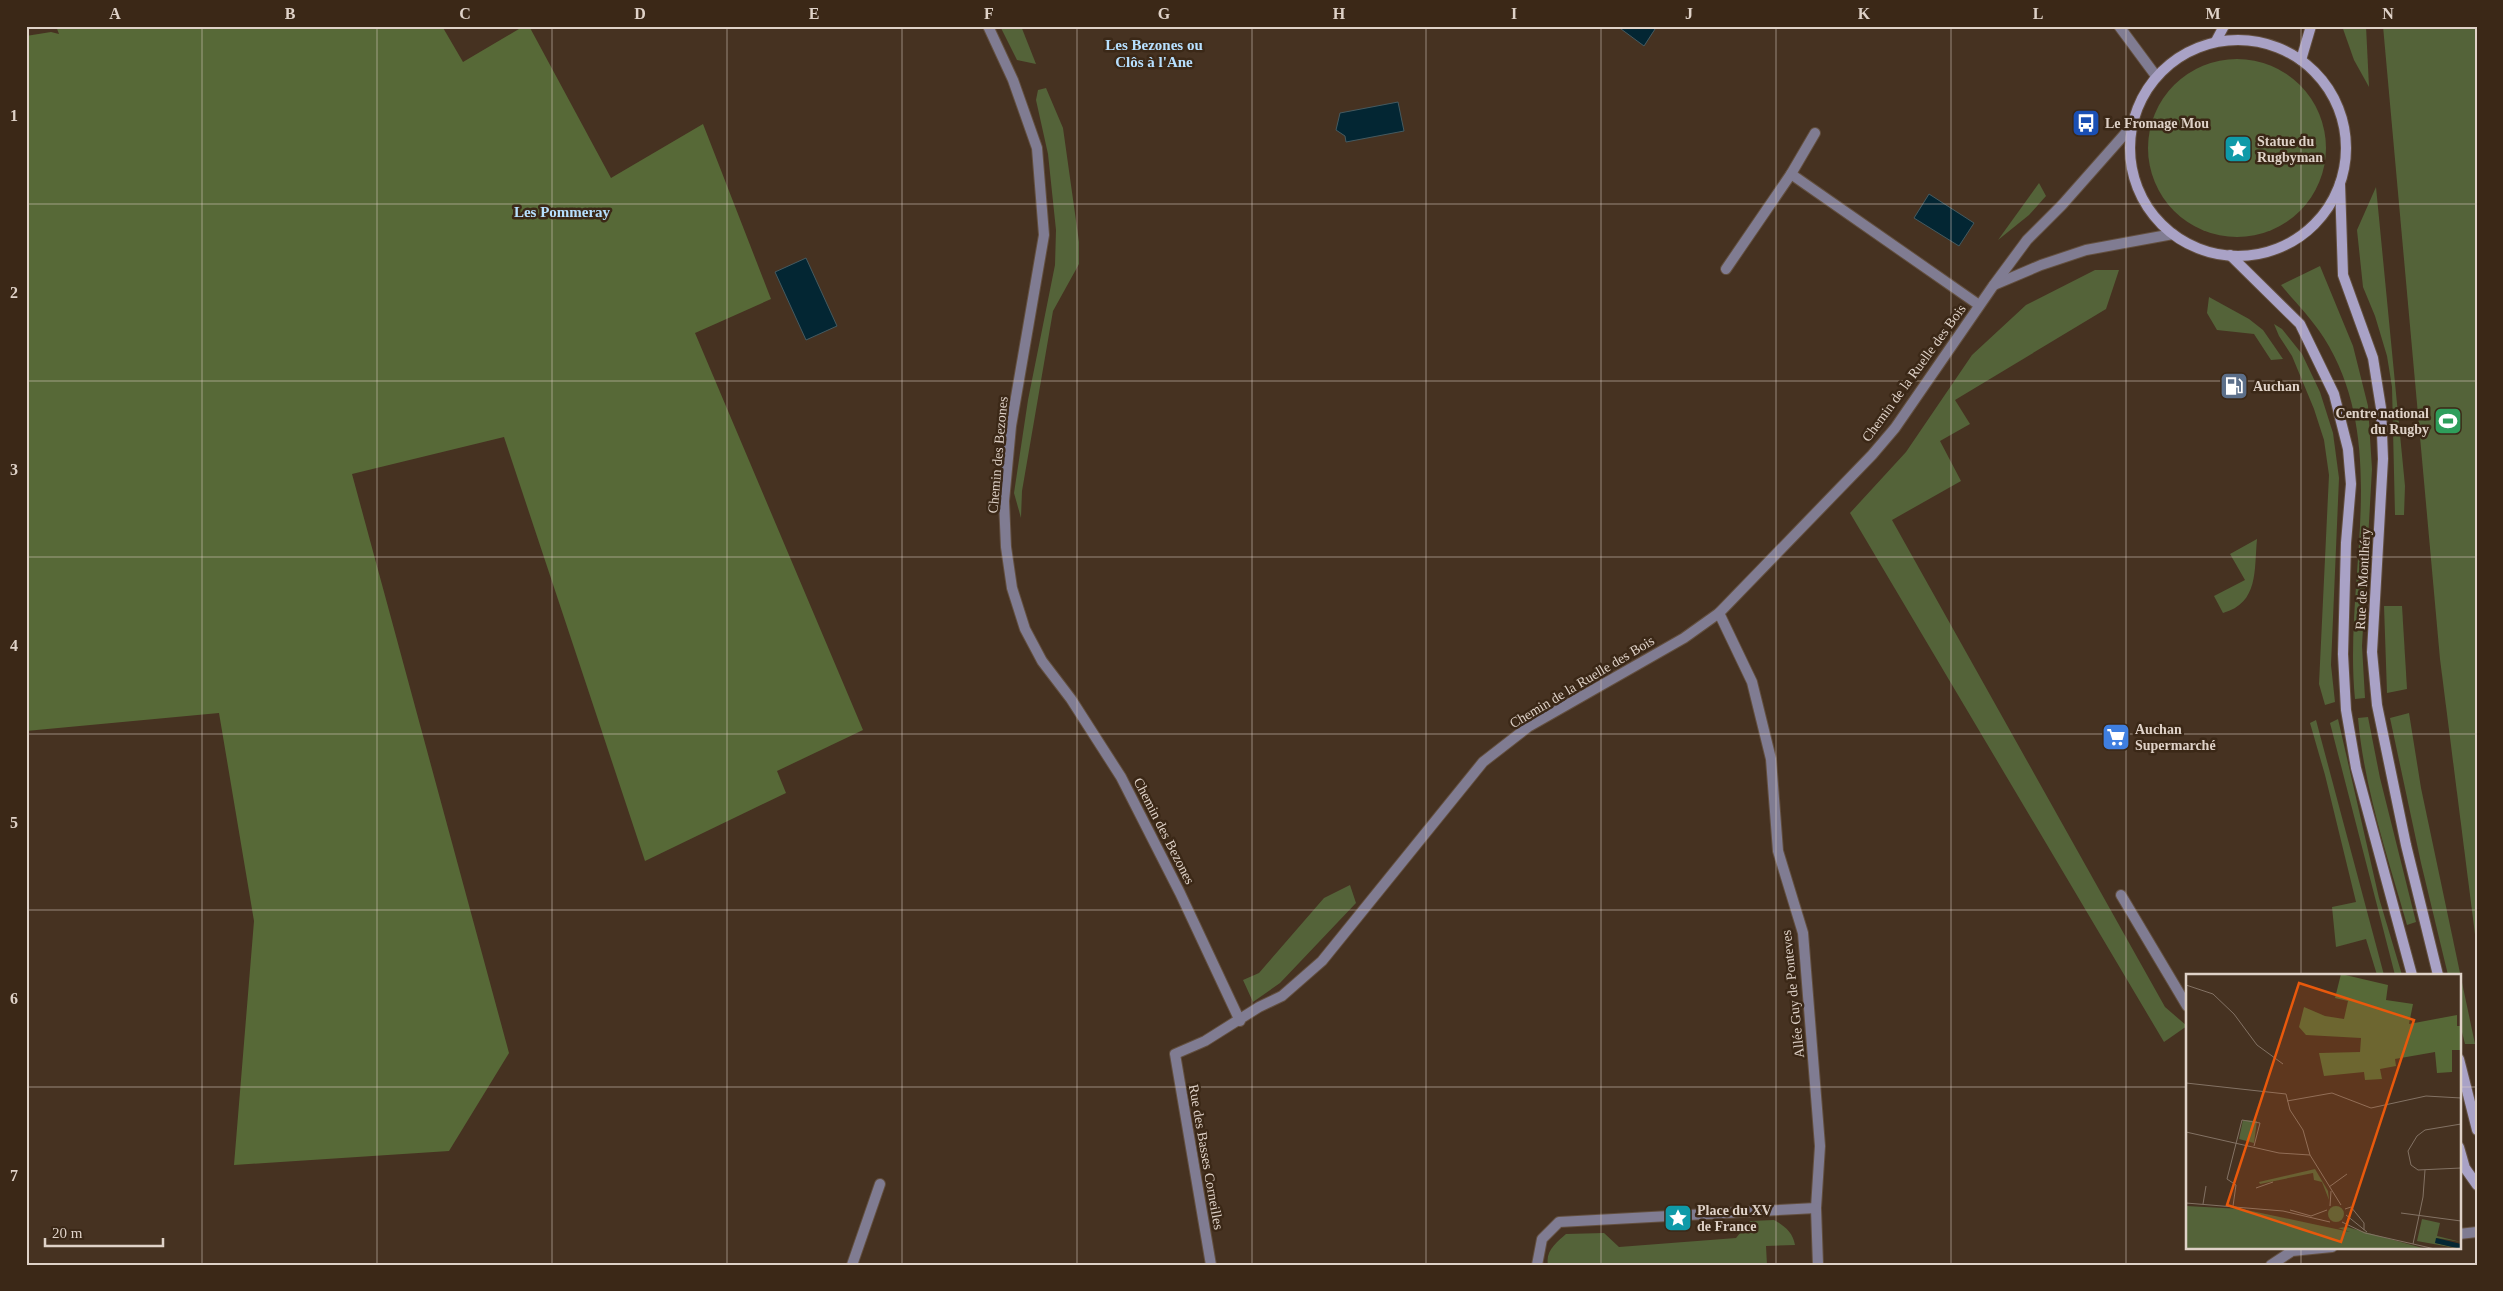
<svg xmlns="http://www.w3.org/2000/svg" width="2503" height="1291" font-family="'Times New Roman',serif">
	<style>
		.green { fill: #546339 }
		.forest { fill: #576937 }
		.water { fill: #032633; stroke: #455a60 }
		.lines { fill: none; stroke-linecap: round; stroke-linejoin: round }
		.service-casing { stroke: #624f3f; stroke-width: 12 }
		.minor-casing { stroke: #624f3f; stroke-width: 12 }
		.secondary-casing { stroke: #624f3f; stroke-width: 12 }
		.service { stroke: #807c92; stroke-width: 10 }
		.minor { stroke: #807c92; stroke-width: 10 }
		.secondary { stroke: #a9a2c6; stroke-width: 10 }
		.grid { fill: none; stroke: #dfd2c8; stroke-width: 1; stroke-opacity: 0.55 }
		.labels { text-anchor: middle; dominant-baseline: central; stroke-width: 5; stroke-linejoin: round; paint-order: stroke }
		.poi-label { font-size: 14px; font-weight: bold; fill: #dfd2c8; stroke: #3b2817; text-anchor: start }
		.street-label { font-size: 14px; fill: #dfd2c8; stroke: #3b2817 }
		.neighbourhood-label { font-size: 15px; font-weight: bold; fill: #b7e0ff; stroke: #3b2817 }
		.inset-road { fill: none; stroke: #837264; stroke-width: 1 }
		.view { fill: #e8590c; fill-opacity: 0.15; stroke: #e8590c; stroke-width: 2.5 }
		.inset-edge { fill: none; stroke: #dfd2c8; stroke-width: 2.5 }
		.neatline { fill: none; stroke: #dfd2c8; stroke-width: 2 }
		.grid-label { font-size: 16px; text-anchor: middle; font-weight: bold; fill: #dfd2c8 }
	</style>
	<rect width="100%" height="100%" fill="#463221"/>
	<!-- green -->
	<g class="green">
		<path d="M1000,26h21l15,38 -19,-4z"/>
		<path d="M2342,26h24l3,61 -15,-27z"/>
		<path d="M2383,26h94v924l-37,-291z"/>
		<circle cx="2237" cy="148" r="89"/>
		<path d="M1046,88l17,40 16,114v22l-26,47 -31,180 -1,27 -7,-25 14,-93 27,-135 1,-35 -8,-76 -12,-54 2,-10z"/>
		<path d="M2039,183l7,13 -17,19 -31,25z"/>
		<path d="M2376,187l29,299 -1,29h-9l-3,-128 -5,-31 -12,-40 -12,-29 -6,-57z"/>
		<path d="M2320,266l33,80 15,60 4,63 -10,177 3,52 -10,1c-12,-119 37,-253 -31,-361 -12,-19 -29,-36 -43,-53z"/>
		<path d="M2095,270h24l-13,39 -151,91 15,24 -30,17 21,40 -69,39 273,487 22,19 -23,16 -314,-529 56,-61 66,-97 54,-50z"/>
		<path d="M2209,297l40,22 14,11 20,29 -12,1 -17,-26 -37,-4 -10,-17z"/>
		<path d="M2274,324l8,5 20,25 18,38 13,41 6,45 -8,187 4,37 -10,3 -6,-21 10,-209 -5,-35 -10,-31 -22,-53 -13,-20z"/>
		<path d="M2257,539c-3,31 2,64 -34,74l-9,-17 31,-16 -15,-26z"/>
		<path d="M2384,606h18l5,83 -20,4z"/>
		<path d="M2409,713l12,75 54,256h-10l-6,-24v-45h-11l-27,-112 -31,-145z"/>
		<path d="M2368,717l12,61 36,144 -9,3c-19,-67 -43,-137 -49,-207z"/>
		<path d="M2338,719l41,179 23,77h-7l-65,-252z"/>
		<path d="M2316,720l68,255h-7l-11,-36 -30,8 -4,-40 24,-5 -31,-127 -15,-52z"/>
		<path d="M1350,885l6,18 -76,80 -27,19 -10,-22 16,-7 65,-75z"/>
		<path d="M1774,1220c11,6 19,13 21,25l-29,1 1,19h-219c-3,-14 9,-23 18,-31l38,-1 15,14 117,-9 14,-17z"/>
	</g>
	<!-- forest -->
	<path class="forest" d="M56,26h386l21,36 61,-36h5l82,152 92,-54 68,175 -76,34 168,397 -86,41 9,22 -141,68 -141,-424 -152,37 157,579 -60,98 -215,14 20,-244 -35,-208 -193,18v-695l25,-4 8,2z"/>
	<!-- water -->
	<g class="water">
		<path d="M1617,26h40l-13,20z"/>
		<path d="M1398,102l6,29 -58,11 -1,-6 -9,-6 4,-17z"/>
		<path d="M1929,194l45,29 -15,23 -45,-28z"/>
		<path d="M806,258l31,68 -31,14 -31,-68z"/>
	</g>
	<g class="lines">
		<defs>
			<g id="service">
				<path d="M2119,26l37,50"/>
				<path d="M1791,174l188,131"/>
				<path d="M1726,269l65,-95 24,-41"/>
				<path d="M2121,895l66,111"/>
				<path d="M852,1265l28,-81"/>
			</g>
			<g id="minor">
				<path d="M988,26l25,54 24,68 7,87 -33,191 -7,75 2,46 6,41 13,41 17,32 29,38 50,78 59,116 60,128"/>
				<path d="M1994,285l47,-20 45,-15 87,-16"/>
				<path d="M1719,613l33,69 19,77 7,92 25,82 17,213 -4,62 2,57"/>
				<path d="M2459,1234l18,-2"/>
				<path d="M1211,1265l-36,-211 30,-13 54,-34 23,-11 40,-35 161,-199 45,-35 156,-89 35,-25 153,-158 23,-27 98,-142 34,-46 35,-35 69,-78"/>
				<path d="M1537,1265l5,-26 17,-17 257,-14"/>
				<path d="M2271,1265l21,-14 40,-4"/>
			</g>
			<g id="secondary">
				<circle cx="2238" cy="148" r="108"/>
				<path d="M2216,41l8,-15"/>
				<path d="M2301,60l10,-34"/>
				<path d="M2340,184l3,91 30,83 8,50 2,51 -11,193 5,53 29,140 32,130"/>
				<path d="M2230,255l70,69 34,70 14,55 3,35 -5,59 -3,111 3,56 10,58 56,207"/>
				<path d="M2459,1059l18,71"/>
				<path d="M2459,1147l6,21 12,17"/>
			</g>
		</defs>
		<!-- service casing -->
		<use href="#service" class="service-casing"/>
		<!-- minor casing -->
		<use href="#minor" class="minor-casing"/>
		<!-- secondary casing -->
		<use href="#secondary" class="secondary-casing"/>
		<!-- service -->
		<use href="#service" class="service"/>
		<!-- minor -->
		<use href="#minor" class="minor"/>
		<!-- secondary -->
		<use href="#secondary" class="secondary"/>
	</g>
	<!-- grid -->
	<path class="grid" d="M202,26v1239M377,26v1239M552,26v1239M727,26v1239M902,26v1239M1077,26v1239M1252,26v1239M1426,26v1239M1601,26v1239M1776,26v1239M1951,26v1239M2126,26v1239M2301,26v949M26,204h2451M26,381h2451M26,557h2451M26,734h2451M26,910h2451M26,1087h2161M2459,1087h18M2301,1247v18"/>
	<!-- icons -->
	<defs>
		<symbol id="bus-square" viewBox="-11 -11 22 22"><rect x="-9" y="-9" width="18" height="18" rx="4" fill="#1a4fb4" stroke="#3b2817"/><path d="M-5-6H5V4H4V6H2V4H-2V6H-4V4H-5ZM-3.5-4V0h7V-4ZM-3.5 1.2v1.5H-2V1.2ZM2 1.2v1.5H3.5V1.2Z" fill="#fff"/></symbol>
		<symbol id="sight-square" viewBox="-11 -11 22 22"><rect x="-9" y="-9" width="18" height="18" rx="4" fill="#0f9aa8" stroke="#3b2817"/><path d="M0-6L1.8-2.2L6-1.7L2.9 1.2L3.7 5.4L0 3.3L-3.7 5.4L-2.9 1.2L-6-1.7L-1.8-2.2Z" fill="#fff"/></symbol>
		<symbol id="fuel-square" viewBox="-11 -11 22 22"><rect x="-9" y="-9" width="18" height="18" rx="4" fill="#5c6f8a" stroke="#3b2817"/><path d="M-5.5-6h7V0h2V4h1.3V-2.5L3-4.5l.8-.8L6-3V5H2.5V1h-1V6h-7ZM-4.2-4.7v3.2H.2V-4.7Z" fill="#fff"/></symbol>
		<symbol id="stadium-square" viewBox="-11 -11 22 22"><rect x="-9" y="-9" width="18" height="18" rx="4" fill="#2e9e5b" stroke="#3b2817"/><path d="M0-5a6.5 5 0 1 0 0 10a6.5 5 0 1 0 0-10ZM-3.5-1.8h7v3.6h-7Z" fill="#fff"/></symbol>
		<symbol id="supermarket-square" viewBox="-11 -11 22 22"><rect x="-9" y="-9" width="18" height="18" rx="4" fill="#3f7fe0" stroke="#3b2817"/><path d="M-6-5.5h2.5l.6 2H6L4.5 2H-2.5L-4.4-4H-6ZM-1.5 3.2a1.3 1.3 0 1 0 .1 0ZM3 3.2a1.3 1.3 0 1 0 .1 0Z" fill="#fff"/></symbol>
	</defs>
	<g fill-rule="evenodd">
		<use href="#bus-square" x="2070" y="107" width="32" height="32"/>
		<use href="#sight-square" x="2222" y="133" width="32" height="32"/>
		<use href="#fuel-square" x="2218" y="370" width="32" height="32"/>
		<use href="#stadium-square" x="2432" y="405" width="32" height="32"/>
		<use href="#supermarket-square" x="2100" y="721" width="32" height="32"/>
		<use href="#sight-square" x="1662" y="1202" width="32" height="32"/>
	</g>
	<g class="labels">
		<!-- poi labels -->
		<g class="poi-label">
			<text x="2105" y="123">Le Fromage Mou</text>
			<text x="2257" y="141">Statue du<tspan x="2257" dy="16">Rugbyman</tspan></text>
			<text x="2253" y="386">Auchan</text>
			<text x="2429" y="413" text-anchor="end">Centre national<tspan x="2429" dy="16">du Rugby</tspan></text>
			<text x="2135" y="729">Auchan<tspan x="2135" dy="16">Supermarché</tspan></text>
			<text x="1697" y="1210">Place du XV<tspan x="1697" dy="16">de France</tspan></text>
		</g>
		<!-- street labels -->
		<g class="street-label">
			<text transform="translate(1914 373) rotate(-54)">Chemin de la Ruelle des Bois</text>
			<text transform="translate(998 455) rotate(-85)">Chemin des Bezones</text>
			<text transform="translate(2363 579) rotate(-87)">Rue de Montlhéry</text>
			<text transform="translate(1582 682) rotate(-31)">Chemin de la Ruelle des Bois</text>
			<text transform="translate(1164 831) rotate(63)">Chemin des Bezones</text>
			<text transform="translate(1793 994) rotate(-96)">Allée Guy de Ponteves</text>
			<text transform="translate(1206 1157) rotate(80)">Rue des Basses Corneilles</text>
		</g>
		<!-- neighbourhood labels -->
		<g class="neighbourhood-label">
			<text x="1154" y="45">Les Bezones ou<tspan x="1154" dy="17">Clôs à l'Ane</tspan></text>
			<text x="562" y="212">Les Pommeray</text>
		</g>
	</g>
	<!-- overview -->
	<g transform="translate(2186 974)">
		<rect width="275" height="275" fill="#463221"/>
		<path d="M57,146l14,1 -3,22 -15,-4zM129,195l13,22 1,9 -7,-18 -8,-2 -1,-7 -53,11 -1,-2zM142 240a8 8 0 1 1 16 0a8 8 0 1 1-16 0ZM0,232l56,3 108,23 -12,-4 9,-1 79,22h-240zM236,245l18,4 -3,13 24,6 -24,-4 -1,5 25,6 -44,-8z" fill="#546339"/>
		<path d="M155,0l47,11 -2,15 27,4 -4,20 48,-9v11h4v24h-9v22l-15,1 -2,-21 -40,7 1,7 -16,3 2,10 -17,1 -1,-8 -40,4 -5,-23 41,-1 1,-14 -55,-3 -7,-8 5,-20 21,9 19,3 4,-18 -13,-3z" fill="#576937"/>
		<path d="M250,264l25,6v5l-26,-6z" fill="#032633"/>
		<path class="inset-road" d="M0,11l27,9 21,20 23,31 26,19M0,109l100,11 4,16 13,20 7,25 31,50M101,127l45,-8 39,15 55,-12 35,2M275,150l-36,6 -8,6 -9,15 3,14 7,5 43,-2M0,158l93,21 31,2M143,213l18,-13M70,214l17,-6M0,229l97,8 47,11M17,230l3,-18M47,232l3,-21 -9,-6 15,-59 18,3 -6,23M144,232l1,-15M159,235l6,-2 13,16v7M104,236l21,6 16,-6M215,239l60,8M160,241l21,17M156,248l23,11 70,16M227,270l10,-47 2,-27"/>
		<path class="view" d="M113,9l115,37 -73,222 -114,-37z"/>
		<rect width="275" height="275" class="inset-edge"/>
	</g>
	<!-- border -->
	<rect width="2503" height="1291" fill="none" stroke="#3b2817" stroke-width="55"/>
	<!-- scale -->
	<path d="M45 1238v8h118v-8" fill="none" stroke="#dfd2c8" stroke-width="2.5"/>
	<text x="52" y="1238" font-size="15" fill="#dfd2c8" stroke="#3b2817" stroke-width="4" paint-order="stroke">20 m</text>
	<rect x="28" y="28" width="2448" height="1236" class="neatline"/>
	<g class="grid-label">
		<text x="115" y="19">A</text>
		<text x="290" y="19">B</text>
		<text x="465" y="19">C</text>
		<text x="640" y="19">D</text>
		<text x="814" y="19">E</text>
		<text x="989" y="19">F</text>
		<text x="1164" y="19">G</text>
		<text x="1339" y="19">H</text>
		<text x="1514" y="19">I</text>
		<text x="1689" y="19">J</text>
		<text x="1864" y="19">K</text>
		<text x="2038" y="19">L</text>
		<text x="2213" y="19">M</text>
		<text x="2388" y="19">N</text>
		<text x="14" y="121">1</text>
		<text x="14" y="298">2</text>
		<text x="14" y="475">3</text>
		<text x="14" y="651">4</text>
		<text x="14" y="828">5</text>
		<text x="14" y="1004">6</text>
		<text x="14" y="1181">7</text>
	</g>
</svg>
